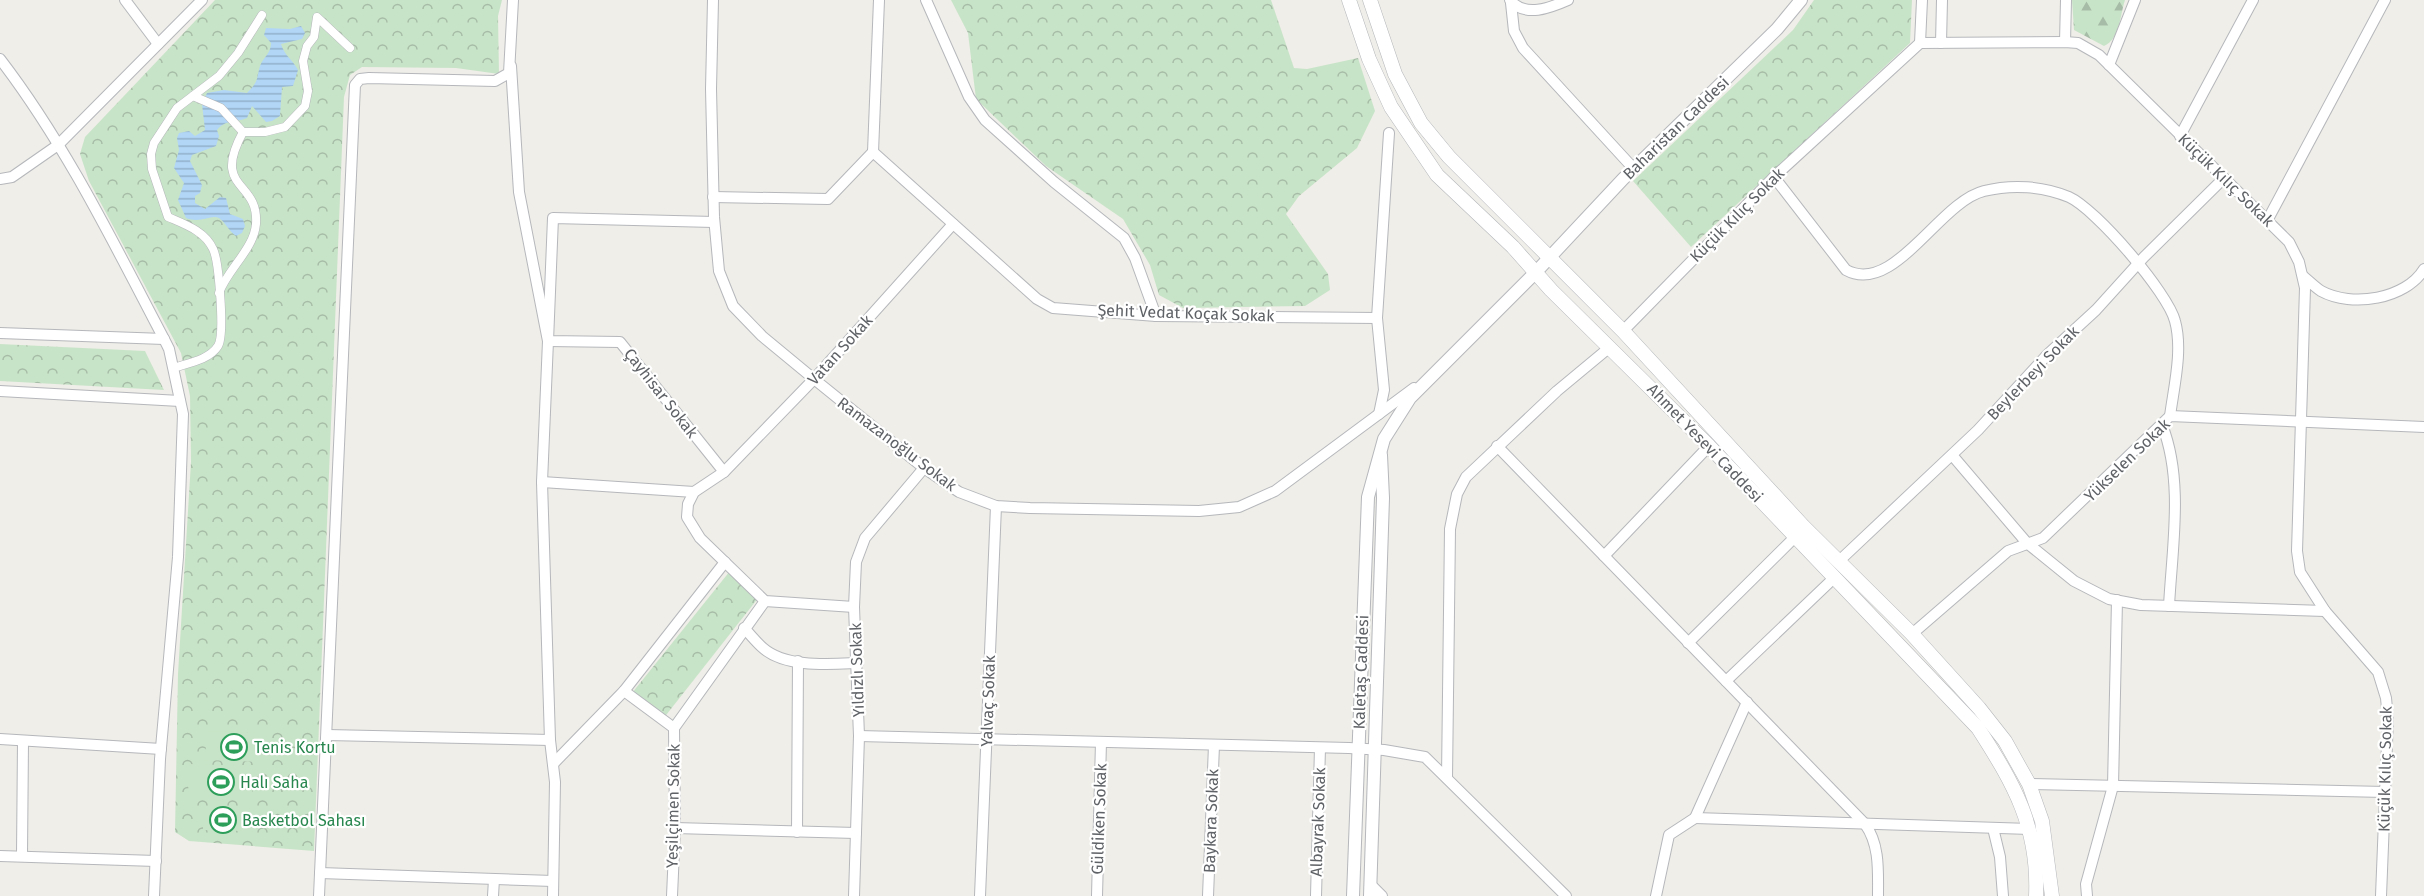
<svg xmlns="http://www.w3.org/2000/svg" width="2424" height="896" font-family="'Fira Sans',sans-serif">
	<style>
		.forest { fill: url(#forest-firs) }
		.park { fill: url(#park-crowns) }
		.pitch { fill: #c8e4c8 }
		.water { fill: url(#water-rules) }
		.lines { fill: none; stroke-linecap: round; stroke-linejoin: round }
		.pedestrian-casing { stroke: #b5b7bb; stroke-width: 9 }
		.minor-casing { stroke: #b5b7bb; stroke-width: 12 }
		.tertiary-casing { stroke: #b5b7bb; stroke-width: 14 }
		.secondary-casing { stroke: #b4b6ba; stroke-width: 15 }
		.pedestrian { stroke: #fff; stroke-width: 8 }
		.minor { stroke: #fff; stroke-width: 10 }
		.tertiary { stroke: #fff; stroke-width: 12 }
		.secondary { stroke: #fff; stroke-width: 14 }
		.labels { text-anchor: middle; dominant-baseline: central; stroke-width: 4.5; stroke-linejoin: round; paint-order: stroke }
		.street-label { font-size: 16px; fill: #5f6266; stroke: #fff }
		.leisure-label { font-size: 16px; fill: #27864d; stroke: #fff; text-anchor: start }
	</style>
	<defs>
		<pattern id="forest-firs" width="22" height="20" patternUnits="userSpaceOnUse" patternTransform="scale(1.5)"><rect width="22" height="20" fill="#c8e4c8"/><path d="M5 1l3.5 6h-7zM16 11l3.5 6h-7z" fill="#a6bca6"/></pattern>
		<pattern id="park-crowns" width="20" height="18" patternUnits="userSpaceOnUse" patternTransform="scale(1.5)"><rect width="20" height="18" fill="#c8e4c8"/><path d="M2 6a3 3 0 1 1 6 0M12 15a3 3 0 1 1 6 0" fill="none" stroke="#a6bca6"/></pattern>
		<pattern id="water-rules" width="6" height="5" patternUnits="userSpaceOnUse" patternTransform="scale(1.5)"><rect width="6" height="5" fill="#b1d6f6"/><path d="M0 2.5h6" fill="none" stroke="#93b1cb"/></pattern>
	</defs>
	<rect width="100%" height="100%" fill="#efeee8"/>
	<!-- forest -->
	<path class="forest" d="M2072,0h53c-5,15 -5,39 -21,46l-30,-16z"/>
	<!-- park -->
	<g class="park">
		<path d="M215,0h287l-4,16 1,58 -43,-6 -94,-1 -12,8 -6,22 -30,754 -125,-10 -14,-9 3,-158 13,-212 -1,-66 -9,-43 -92,-172 -9,-27 5,-17z"/>
		<path d="M951,0h320l23,68 13,1 51,-11 17,53 -18,37 -58,48 -13,18 42,60 2,16 -25,16 -122,2 -24,-13 -9,-30 -27,-46 -77,-53 -70,-67 -8,-66z"/>
		<path d="M1814,0h98l-2,43 -219,204 -58,-66 160,-151z"/>
		<path d="M0,344l145,7 19,39 -164,-9z"/>
		<path d="M730,571l29,26 -96,122 -31,-26z"/>
	</g>
	<!-- pitch -->
	<g class="pitch">
		<path d="M207,731l56,2 -1,29 -57,-2z"/>
		<path d="M189,764l64,2 -1,34 -64,-1z"/>
		<path d="M203,809h39v22l-39,-1z"/>
	</g>
	<!-- water -->
	<path class="water" d="M301,26l4,7 -3,6 -21,5c3,11 12,16 17,26l-5,16 -11,1 -2,29 -8,5 -6,1 -14,-16 -5,12c-12,5 -21,1 -30,12l2,6 -3,10 -24,9 -2,6 12,24 -2,8 -5,3v7l10,6 15,-12 6,1 4,16 13,5 2,7 -3,7 -6,3c-7,-5 -11,-14 -17,-18 -8,-4 -18,6 -33,0l-8,-18 6,-17 -10,-15 5,-18 -2,-12 2,-5 10,-2 6,5 10,-6 -3,-26 5,-11 17,-3 23,3c12,-12 9,-13 13,-27 3,-9 11,-12 11,-23l-7,-8 2,-7 24,1z"/>
	<g class="lines">
		<defs>
			<g id="pedestrian">
				<path d="M193,96l28,12 22,24"/>
				<path d="M219,293c8,-23 35,-44 37,-69 3,-45 -45,-33 -13,-92h22l20,-5 20,-21 3,-15 -5,-30 4,-15 7,-9 3,-20 33,31"/>
				<path d="M173,368c15,-5 36,-8 45,-22 7,-11 1,-85 -5,-97 -8,-18 -29,-25 -45,-32l-16,-48 -1,-15 3,-11 23,-35 42,-32 19,-23 24,-38"/>
			</g>
			<g id="minor">
				<path d="M125,0l33,44"/>
				<path d="M713,0l-2,89 3,128 5,54 14,35 29,30 52,43 110,89 35,24 37,14 34,2 169,3 40,-4 36,-16 139,-103"/>
				<path d="M926,0l43,97 16,23 69,62 70,56 11,20 21,58"/>
				<path d="M1510,0c15,18 40,8 58,0"/>
				<path d="M1511,3l3,28 9,17 111,121"/>
				<path d="M2065,42l1,-42"/>
				<path d="M1920,43l2,-43"/>
				<path d="M1941,43l1,-43"/>
				<path d="M0,59c66,86 114,185 164,280l5,10 14,65 -5,143 -18,202 -6,137"/>
				<path d="M2109,65l26,-65"/>
				<path d="M511,66l8,126 29,149 -6,141 8,258 5,42 -2,114"/>
				<path d="M2180,136l73,-136"/>
				<path d="M873,152l164,147 16,9 103,8 221,2"/>
				<path d="M873,152l6,-152"/>
				<path d="M1774,177l72,93c48,26 93,-68 138,-79 28,-7 59,-5 85,6 27,12 99,96 106,124 8,29 -1,65 -5,95"/>
				<path d="M0,179l12,-2 46,-32 144,-145"/>
				<path d="M713,197l115,2 45,-47"/>
				<path d="M2267,221l118,-221"/>
				<path d="M714,222l-161,-4 -5,123 72,1 104,130"/>
				<path d="M2303,276c6,5 12,11 18,15 31,17 85,8 103,-22"/>
				<path d="M1623,331l151,-154 146,-134 145,-1 13,1 21,12 190,187 10,20 6,26 -8,263 3,21 25,39 53,61 8,26 2,21 -7,177"/>
				<path d="M0,333l164,6"/>
				<path d="M0,391l180,10"/>
				<path d="M1379,414l5,-24 -7,-72 12,-185"/>
				<path d="M2162,425c22,55 10,123 7,181"/>
				<path d="M1497,446l368,378c15,21 13,47 13,72"/>
				<path d="M1952,455l75,88 47,38 35,18 32,6 184,6"/>
				<path d="M542,482l152,10"/>
				<path d="M1604,556l105,-110"/>
				<path d="M1838,562l140,-132 69,-75 49,-45 48,-53 79,-78"/>
				<path d="M854,607l-89,-6 -65,-63 -13,-21 1,-13 6,-12 30,-20 90,-93 139,-155"/>
				<path d="M744,628c6,6 12,14 19,20 23,20 67,16 95,15"/>
				<path d="M1912,634l96,-83 35,-13 127,-122 254,11"/>
				<path d="M1688,643l107,-106"/>
				<path d="M1726,681l109,-104"/>
				<path d="M624,691l50,37"/>
				<path d="M327,735l223,5"/>
				<path d="M859,736l490,12 35,2 41,7 141,139"/>
				<path d="M0,739l161,10"/>
				<path d="M553,764l71,-73 101,-129"/>
				<path d="M1447,778l3,-249 7,-35 9,-17 91,-86 53,-44"/>
				<path d="M2029,784l356,8"/>
				<path d="M1695,818l335,11"/>
				<path d="M675,828l181,5"/>
				<path d="M1993,828l7,29 3,39"/>
				<path d="M797,832l1,-171"/>
				<path d="M0,856l156,5"/>
				<path d="M22,856l1,-115"/>
				<path d="M320,873l233,8"/>
				<path d="M1370,884l12,12"/>
				<path d="M319,896l36,-811 5,-6 9,-1 126,3 14,-8 4,-73"/>
				<path d="M493,896l1,-17"/>
				<path d="M672,896l3,-68 -1,-100 91,-127"/>
				<path d="M854,896l5,-160 -5,-129 2,-45 9,-24 59,-70"/>
				<path d="M980,896l16,-390"/>
				<path d="M1097,896l4,-154"/>
				<path d="M1208,896l6,-151"/>
				<path d="M1316,896l4,-148"/>
				<path d="M1656,896l13,-61 26,-17 52,-116"/>
				<path d="M2087,896l-1,-12 27,-98 4,-186"/>
			</g>
			<g id="tertiary">
				<path d="M1353,896l15,-399 16,-58 26,-41 126,-126 87,-93 154,-150 24,-29"/>
				<path d="M1370,896l13,-398 -2,-43"/>
			</g>
			<g id="secondary">
				<path d="M1349,0l20,59 22,48 46,68 76,72 38,43 158,156 269,282c36,56 61,99 58,168"/>
				<path d="M1370,0l25,74 26,49 28,34 174,174 180,195 109,108 67,74 26,33 24,43 13,37 10,75"/>
			</g>
		</defs>
		<!-- pedestrian casing -->
		<use href="#pedestrian" class="pedestrian-casing"/>
		<!-- minor casing -->
		<use href="#minor" class="minor-casing"/>
		<!-- tertiary casing -->
		<use href="#tertiary" class="tertiary-casing"/>
		<!-- secondary casing -->
		<use href="#secondary" class="secondary-casing"/>
		<!-- pedestrian -->
		<use href="#pedestrian" class="pedestrian"/>
		<!-- minor -->
		<use href="#minor" class="minor"/>
		<!-- tertiary -->
		<use href="#tertiary" class="tertiary"/>
		<!-- secondary -->
		<use href="#secondary" class="secondary"/>
	</g>
	<!-- icons -->
	<defs>
		<symbol id="stadium-ring" viewBox="-11 -11 22 22"><circle r="9.5" fill="#fff" stroke="#2e9e5b" stroke-width="1.5"/><path d="M0-5a6.5 5 0 1 0 0 10a6.5 5 0 1 0 0-10ZM-3.5-1.8h7v3.6h-7Z" fill="#2e9e5b"/></symbol>
	</defs>
	<g fill-rule="evenodd">
		<use href="#stadium-ring" x="219" y="732" width="30" height="30"/>
		<use href="#stadium-ring" x="206" y="767" width="30" height="30"/>
		<use href="#stadium-ring" x="208" y="805" width="30" height="30"/>
	</g>
	<g class="labels">
		<!-- street labels -->
		<g class="street-label">
			<text transform="translate(1676 128) rotate(-44)">Baharistan Caddesi</text>
			<text transform="translate(2226 180) rotate(44)">Küçük Kılıç Sokak</text>
			<text transform="translate(1737 215) rotate(-45)">Küçük Kılıç Sokak</text>
			<text transform="translate(1186 313) rotate(2)">Şehit Vedat Koçak Sokak</text>
			<text transform="translate(840 350) rotate(-48)">Vatan Sokak</text>
			<text transform="translate(2033 373) rotate(-46)">Beylerbeyi Sokak</text>
			<text transform="translate(661 393) rotate(52)">Çayhisar Sokak</text>
			<text transform="translate(1705 443) rotate(46)">Ahmet Yesevi Caddesi</text>
			<text transform="translate(897 444) rotate(37)">Ramazanoğlu Sokak</text>
			<text transform="translate(2127 460) rotate(-44)">Yükselen Sokak</text>
			<text transform="translate(857 670) rotate(-92)">Yıldızlı Sokak</text>
			<text transform="translate(1361 672) rotate(-88)">Kaletaş Caddesi</text>
			<text transform="translate(988 701) rotate(-88)">Yalvaç Sokak</text>
			<text transform="translate(2385 769) rotate(-89)">Küçük Kılıç Sokak</text>
			<text transform="translate(673 806) rotate(-89)">Yeşilçimen Sokak</text>
			<text transform="translate(1099 819) rotate(-88)">Güldiken Sokak</text>
			<text transform="translate(1211 821) rotate(-88)">Baykara Sokak</text>
			<text transform="translate(1318 822) rotate(-88)">Albayrak Sokak</text>
		</g>
		<!-- leisure labels -->
		<g class="leisure-label">
			<text x="254" y="747">Tenis Kortu</text>
			<text x="240" y="782">Halı Saha</text>
			<text x="242" y="820">Basketbol Sahası</text>
		</g>
	</g>
</svg>
